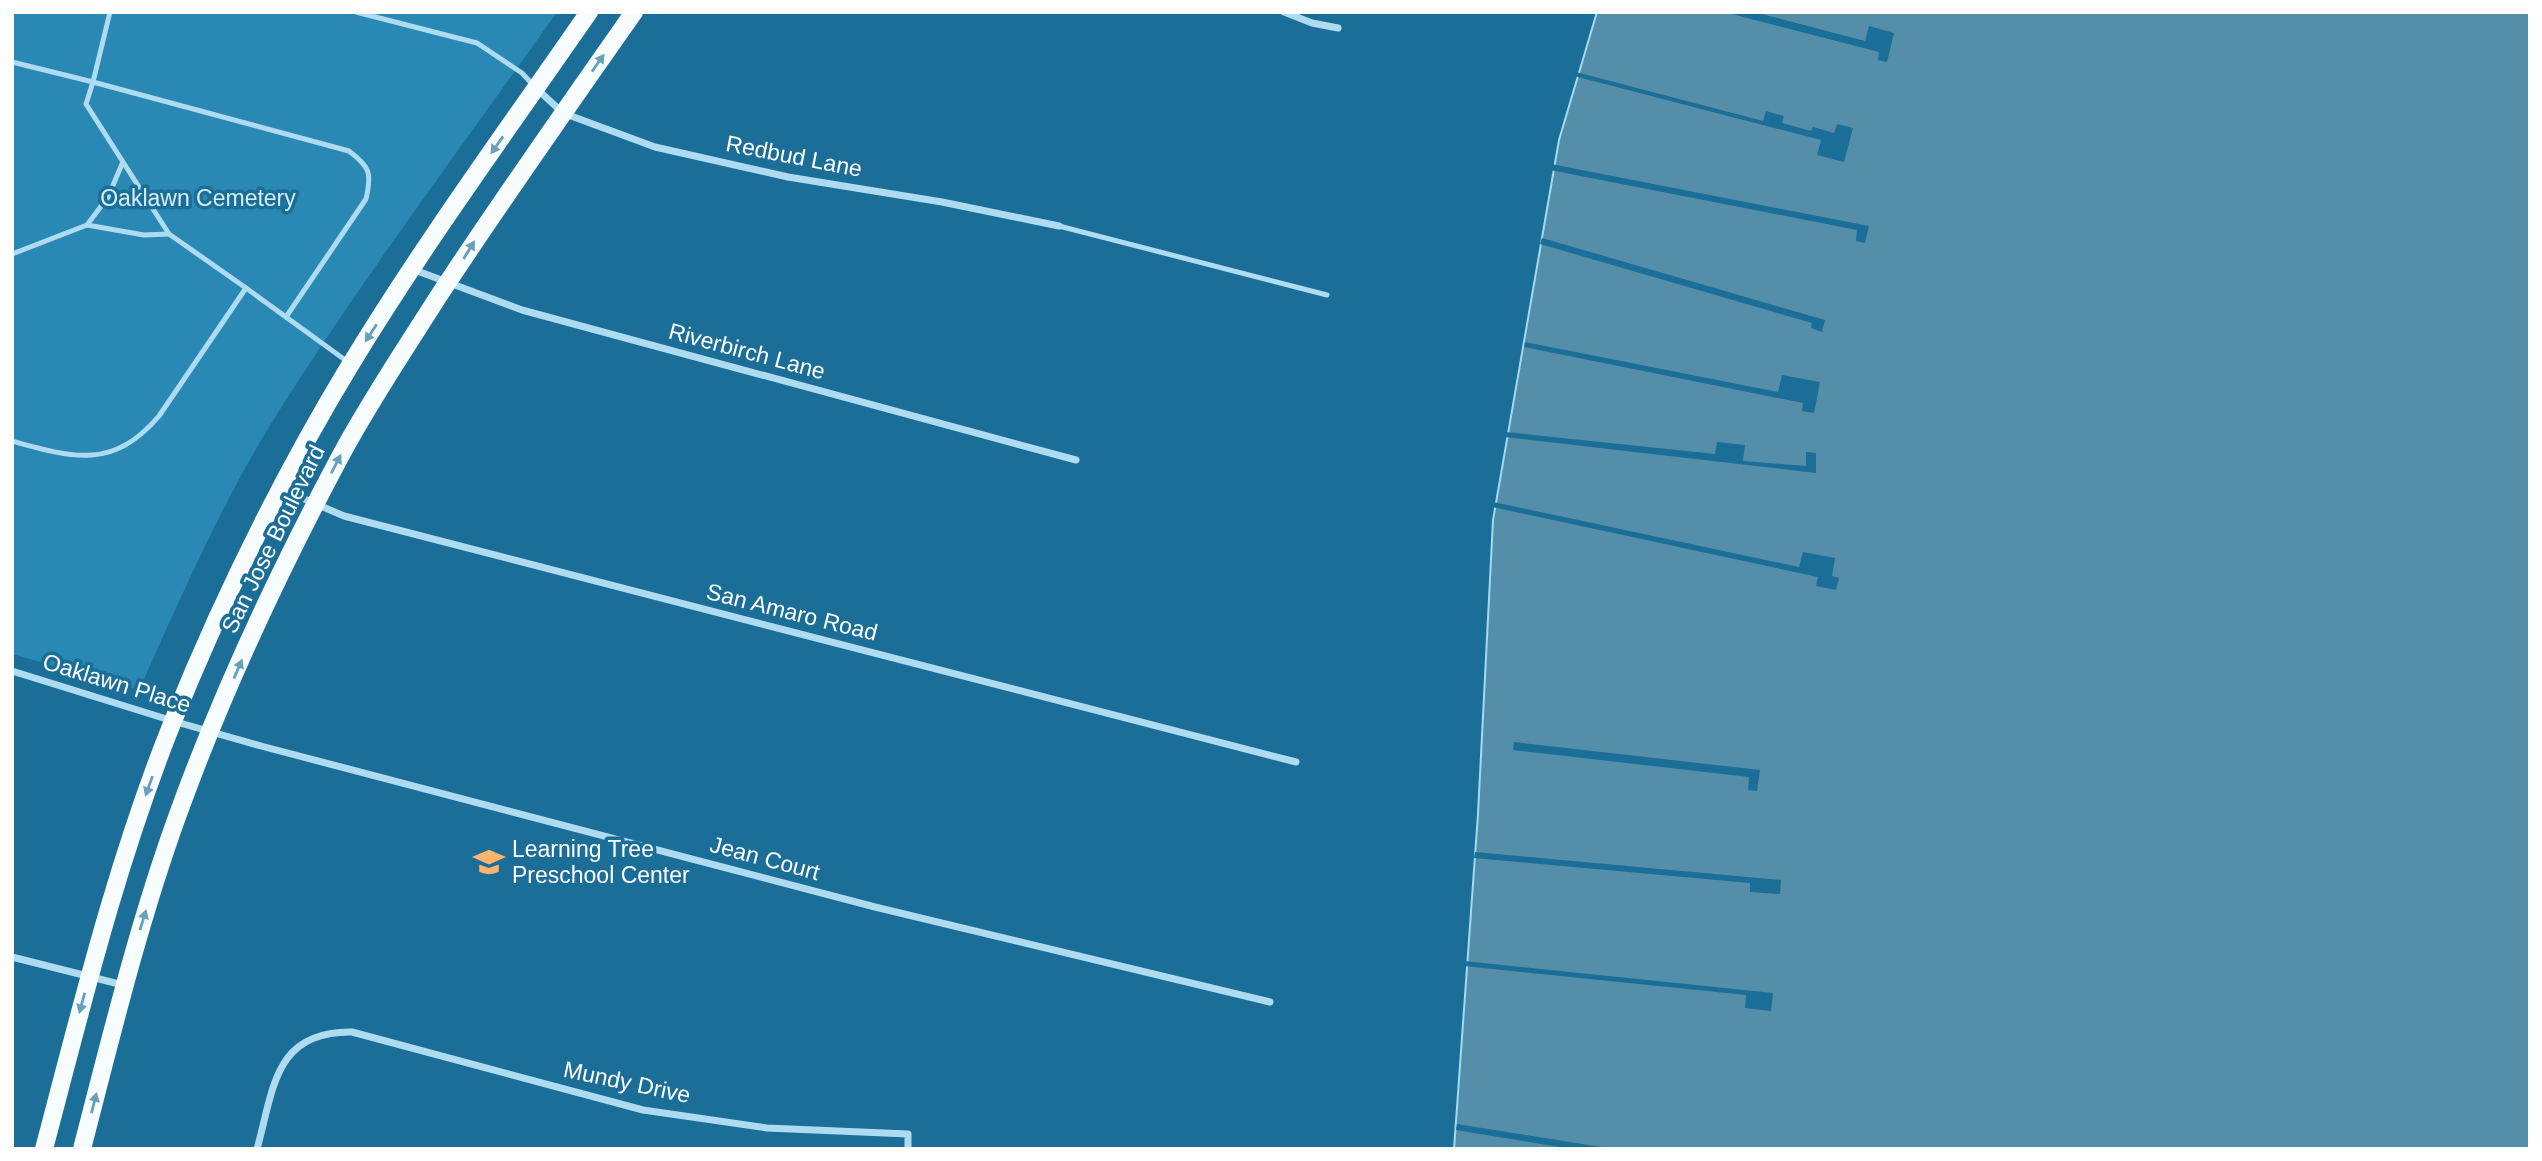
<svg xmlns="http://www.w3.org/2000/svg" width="2542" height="1161" font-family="Arial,sans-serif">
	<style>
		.green { fill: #2a88b4 }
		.water { fill: #558ea9; stroke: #a1daf3; stroke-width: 2 }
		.pier { fill: #1a6e97 }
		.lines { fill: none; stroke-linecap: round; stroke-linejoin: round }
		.service { stroke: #aedbf0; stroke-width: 5 }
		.minor { stroke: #aedbf0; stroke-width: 7 }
		.primary { stroke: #f7fcff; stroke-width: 18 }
		.oneway { fill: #67a0bb }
		.labels { text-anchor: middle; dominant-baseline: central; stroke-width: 7; stroke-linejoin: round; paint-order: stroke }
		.street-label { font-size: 23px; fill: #fff; stroke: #1a6e97 }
		.park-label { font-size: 23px; fill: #d5effb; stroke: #1a6e97 }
		.poi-label { font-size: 23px; fill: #fff; stroke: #1a6e97; text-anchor: start }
	</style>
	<rect width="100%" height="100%" fill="#1a6e97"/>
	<!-- green -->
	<path class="green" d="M12,12h545c-94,133 -192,263 -278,399 -56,88 -97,184 -140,279l-127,-36z"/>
	<!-- water -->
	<path class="water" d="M1597,12h933v1137h-1076l24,-335 15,-294 66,-380z"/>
	<!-- pier -->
	<g class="pier">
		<path d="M1724,12h30l111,29 4,-15 25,7 -7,29 -9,-2 1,-8z"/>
		<path d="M1576,72l187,49 3,-10 18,5 -2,7 29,8 2,-4 21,6 3,-9 16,4 -9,34 -27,-7 4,-15 -247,-64z"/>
		<path d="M1551,164l318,62 -4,17 -9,-2 1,-11 -307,-60z"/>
		<path d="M1542,238l283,82 -3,12 -11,-4 1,-5 -272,-79z"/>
		<path d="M1525,342l253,50 4,-17 38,7 -6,31 -12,-2 1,-8 -279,-56z"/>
		<path d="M1506,432l209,22 2,-12 28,3 -2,16 63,5v-14l10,1v20l-311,-36z"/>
		<path d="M1493,502l306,65 4,-15 32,6 -3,18 7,2 -3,12 -20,-4 2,-9 -326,-70z"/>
		<path d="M1514,742l246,28 -3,21 -9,-1 1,-13 -236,-27z"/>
		<path d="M1475,852l306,28 -1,14 -30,-2v-9l-276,-25z"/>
		<path d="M1464,961l309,32 -2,18 -26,-3 1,-13 -282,-29z"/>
		<path d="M1457,1124l157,25h-42l-116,-19z"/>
	</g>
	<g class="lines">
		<!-- service -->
		<g class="service">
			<path d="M110,12l-17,70 256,69c21,16 23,22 17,48l-80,118"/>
			<path d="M356,12l121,31 45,30 12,13"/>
			<path d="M12,62l81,20 -7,22 83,130 77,54 -87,128c-46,54 -86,42 -147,25"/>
			<path d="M87,225l57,10 25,-1"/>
			<path d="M1059,226l268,69"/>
			<path d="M12,254l75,-29 21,-28 14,-33"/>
			<path d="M246,288l102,74"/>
		</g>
		<!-- minor -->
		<g class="minor">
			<path d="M1284,12l28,11 26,5"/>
			<path d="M537,89l26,24 92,34 133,30 154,25 117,24"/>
			<path d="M412,269l110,41 554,150"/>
			<path d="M281,489l63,27 952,246"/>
			<path d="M12,671l161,50 88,25 614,161 395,95"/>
			<path d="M12,957l111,28"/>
			<path d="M257,1149c17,-61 17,-118 95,-117l291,78 124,18 141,6v15"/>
		</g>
		<!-- primary -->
		<g class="primary">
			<path d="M44,1149c38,-144 73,-289 129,-428 49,-121 109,-243 176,-354 74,-122 159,-238 240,-355"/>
			<path d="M82,1149c29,-112 56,-224 95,-332 45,-125 102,-246 164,-362 29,-54 64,-106 97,-158 63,-96 130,-191 196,-285"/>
		</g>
	</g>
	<!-- one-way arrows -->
	<defs><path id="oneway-solid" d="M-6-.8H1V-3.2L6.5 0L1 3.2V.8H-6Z" transform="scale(1.75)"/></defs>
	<g class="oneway">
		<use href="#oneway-solid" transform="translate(598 63) rotate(-55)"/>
		<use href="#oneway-solid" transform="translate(497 145) rotate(125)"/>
		<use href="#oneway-solid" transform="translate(469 250) rotate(-58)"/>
		<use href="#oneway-solid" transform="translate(371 333) rotate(123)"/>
		<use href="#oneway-solid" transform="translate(336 464) rotate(-63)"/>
		<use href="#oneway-solid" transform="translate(238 669) rotate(-67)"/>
		<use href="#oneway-solid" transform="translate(149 786) rotate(110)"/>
		<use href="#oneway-solid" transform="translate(143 920) rotate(-73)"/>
		<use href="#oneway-solid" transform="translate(82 1003) rotate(105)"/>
		<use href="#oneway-solid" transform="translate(94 1103) rotate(-76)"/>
	</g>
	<!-- icons -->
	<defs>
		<symbol id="school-bare" viewBox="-9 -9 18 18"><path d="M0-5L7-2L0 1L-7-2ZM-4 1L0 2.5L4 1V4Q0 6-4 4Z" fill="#ffb36d" stroke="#1a6e97" stroke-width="2.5" paint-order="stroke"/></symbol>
	</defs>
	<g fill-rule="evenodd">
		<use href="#school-bare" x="467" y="840" width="44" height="44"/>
	</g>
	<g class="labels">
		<!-- street labels -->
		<g class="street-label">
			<text transform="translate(794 156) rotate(11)">Redbud Lane</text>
			<text transform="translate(747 351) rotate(15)">Riverbirch Lane</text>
			<text transform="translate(273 539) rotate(-64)">San Jose Boulevard</text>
			<text transform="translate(792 612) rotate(14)">San Amaro Road</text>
			<text transform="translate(117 683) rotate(17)">Oaklawn Place</text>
			<text transform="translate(765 858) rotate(15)">Jean Court</text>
			<text transform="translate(627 1082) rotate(12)">Mundy Drive</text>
		</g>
		<!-- park labels -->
		<g class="park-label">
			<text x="198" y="198">Oaklawn Cemetery</text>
		</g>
		<!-- poi labels -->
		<g class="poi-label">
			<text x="512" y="849">Learning Tree<tspan x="512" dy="26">Preschool Center</tspan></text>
		</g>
	</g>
	<!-- border -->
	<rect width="2542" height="1161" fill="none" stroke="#ffffff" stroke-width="28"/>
</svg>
